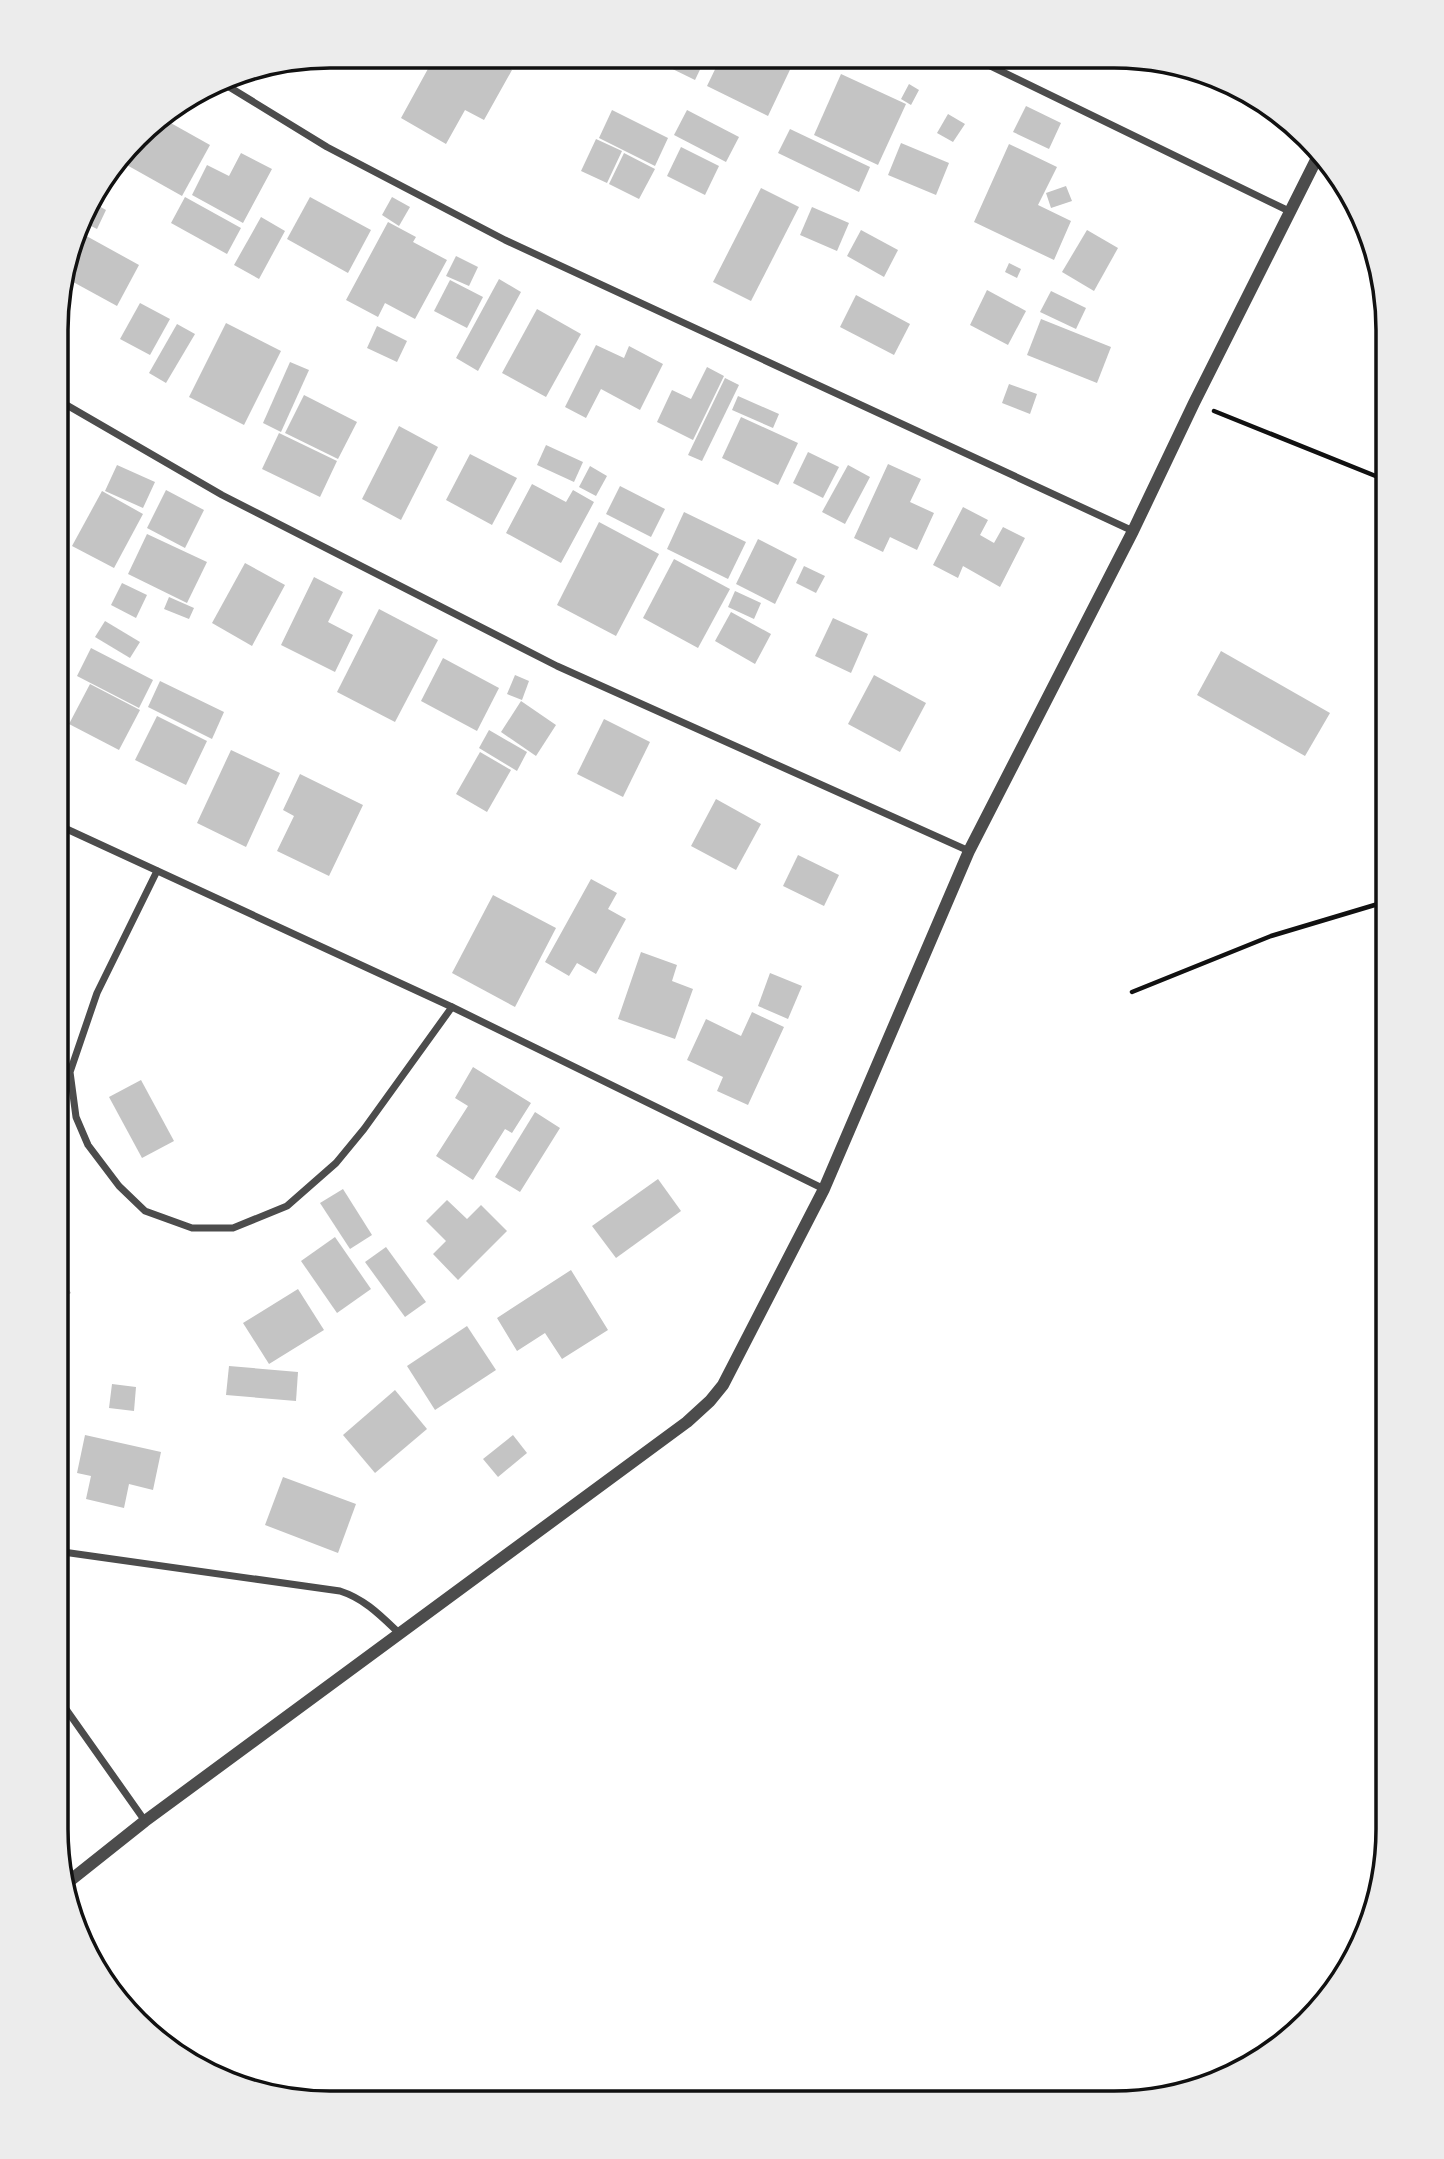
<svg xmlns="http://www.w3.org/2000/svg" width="1444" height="2159" font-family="'PT Sans',sans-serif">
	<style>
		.building { fill: #c4c4c4 }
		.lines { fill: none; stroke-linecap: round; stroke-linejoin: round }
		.path { stroke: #111; stroke-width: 4.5 }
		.minor { stroke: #4c4c4c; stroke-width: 7 }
		.tertiary { stroke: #4c4c4c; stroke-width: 12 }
		.rim { fill: none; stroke: #111; stroke-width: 3.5 }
	</style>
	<rect width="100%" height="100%" fill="#fff"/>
	<!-- building -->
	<g class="building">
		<path d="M435,56h53l24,14 -28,50 -19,-10 -19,34 -45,-26z"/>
		<path d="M648,57h58l-11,23z"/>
		<path d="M721,57h75l-28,59 -61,-30z"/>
		<path d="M841,74l65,30 -28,61 -64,-30z"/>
		<path d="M909,84l10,6 -8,15 -10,-6z"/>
		<path d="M1026,106l35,17 -12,26 -36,-17z"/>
		<path d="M612,110l56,28 -13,28 -56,-28z"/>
		<path d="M687,110l52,27 -13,25 -52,-27z"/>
		<path d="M948,114l17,10 -12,18 -16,-9z"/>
		<path d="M160,117l50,28 -28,51 -57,-32 17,-31 8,-9z"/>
		<path d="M790,129l80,38 -11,25 -81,-39z"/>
		<path d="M596,139l26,12 -15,32 -26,-12z"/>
		<path d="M901,143l48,20 -13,32 -48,-20z"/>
		<path d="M1009,144l48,23 -19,38 33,16 -17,39 -80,-38z"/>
		<path d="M681,147l38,19 -14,29 -38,-19z"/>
		<path d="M241,153l31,16 -29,54 -51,-28 15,-30 22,11z"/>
		<path d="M624,153l31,16 -16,30 -30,-15z"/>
		<path d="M1066,186l6,15 -21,7 -5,-15z"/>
		<path d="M761,188l38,19 -48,94 -38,-19z"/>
		<path d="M185,197l56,31 -14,26 -56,-31z"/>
		<path d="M310,197l61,33 -23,43 -61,-34z"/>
		<path d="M392,197l18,10 -11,19 -17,-11z"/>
		<path d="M90,201l16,9 -9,19 -14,-7z"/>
		<path d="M812,207l37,16 -12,28 -37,-16z"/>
		<path d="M261,217l24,14 -26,48 -25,-14z"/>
		<path d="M388,222l28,15 -3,5 34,18 -32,59 -30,-16 -7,14 -32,-17z"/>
		<path d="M861,230l37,20 -14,27 -37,-21z"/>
		<path d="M1087,230l31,18 -24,43 -32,-19z"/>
		<path d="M81,233l58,32 -22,41 -53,-29z"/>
		<path d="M456,256l22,11 -9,19 -23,-10z"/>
		<path d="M1009,263l12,6 -4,9 -12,-6z"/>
		<path d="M499,279l22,13 -43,79 -22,-13z"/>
		<path d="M450,280l33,17 -16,31 -33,-17z"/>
		<path d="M987,290l39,21 -18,34 -38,-20z"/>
		<path d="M1051,291l35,17 -10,21 -36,-17z"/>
		<path d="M856,295l54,29 -16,31 -54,-28z"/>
		<path d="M140,303l30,16 -20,36 -30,-16z"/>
		<path d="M537,309l44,25 -35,63 -44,-24z"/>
		<path d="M1041,319l70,28 -14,36 -70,-28z"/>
		<path d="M226,323l55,28 -37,74 -55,-28z"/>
		<path d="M177,324l18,10 -29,49 -17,-10z"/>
		<path d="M377,326l30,15 -10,21 -30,-14z"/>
		<path d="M596,345l28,13 5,-12 34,18 -23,46 -39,-21 -15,29 -21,-11z"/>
		<path d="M290,362l19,8 -28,62 -18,-9z"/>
		<path d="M707,367l17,9 -31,64 -36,-18 15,-32 19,9z"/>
		<path d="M725,378l14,7 -37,76 -14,-6z"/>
		<path d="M1009,384l28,10 -7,20 -28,-11z"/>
		<path d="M304,395l53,27 -19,37 -53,-26z"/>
		<path d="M738,396l41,18 -6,14 -41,-18z"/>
		<path d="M741,417l57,26 -20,42 -56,-27z"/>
		<path d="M399,426l39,21 -37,73 -39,-21z"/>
		<path d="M279,433l58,28 -17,36 -58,-28z"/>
		<path d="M546,445l37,17 -9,20 -37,-17z"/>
		<path d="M808,452l31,15 -16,31 -30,-15z"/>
		<path d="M470,454l47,24 -25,47 -46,-25z"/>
		<path d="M888,464l33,15 -11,23 24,11 -17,37 -27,-13 -7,15 -29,-14z"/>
		<path d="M117,465l38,17 -12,26 -38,-17z"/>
		<path d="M848,465l22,12 -25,47 -23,-12z"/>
		<path d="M590,466l17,10 -11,20 -17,-9z"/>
		<path d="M532,484l34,18 7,-12 21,12 -33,61 -55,-30z"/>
		<path d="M620,486l45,23 -14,28 -45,-23z"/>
		<path d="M166,490l38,20 -19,38 -38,-20z"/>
		<path d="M102,491l41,23 -29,54 -42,-22z"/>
		<path d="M963,507l25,13 -8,15 14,8 9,-16 22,11 -25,49 -37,-21 -5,12 -25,-13z"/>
		<path d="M684,512l62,30 -18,37 -61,-30z"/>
		<path d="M599,522l60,32 -43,82 -59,-31z"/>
		<path d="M147,534l60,28 -20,41 -59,-29z"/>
		<path d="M758,539l39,20 -22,45 -39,-20z"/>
		<path d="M674,559l56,30 -32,59 -55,-30z"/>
		<path d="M245,563l40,22 -33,61 -40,-23z"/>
		<path d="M804,566l21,10 -9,17 -20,-10z"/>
		<path d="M314,577l29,15 -15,30 25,13 -18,37 -54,-27z"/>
		<path d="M122,583l25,12 -11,23 -25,-13z"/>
		<path d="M735,591l26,12 -7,16 -26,-12z"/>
		<path d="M169,597l25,11 -5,11 -25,-10z"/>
		<path d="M379,609l59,31 -43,82 -58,-30z"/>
		<path d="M731,612l40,22 -16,30 -40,-23z"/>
		<path d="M833,618l35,16 -17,39 -36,-17z"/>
		<path d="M105,621l35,21 -10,16 -35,-21z"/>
		<path d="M58,631l10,3 -9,35h-1z"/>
		<path d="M91,648l62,32 -14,28 -62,-32z"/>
		<path d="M1221,651l109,62 -25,43 -108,-61z"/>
		<path d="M443,658l56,30 -22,43 -56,-30z"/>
		<path d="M515,675l14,6 -7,19 -15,-6z"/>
		<path d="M874,675l52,28 -26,49 -52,-28z"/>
		<path d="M160,681l64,31 -12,27 -64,-32z"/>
		<path d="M90,684l50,26 -21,40 -50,-26z"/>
		<path d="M521,701l35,24 -20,31 -35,-24z"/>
		<path d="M157,716l50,25 -21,44 -51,-25z"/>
		<path d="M604,719l46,23 -27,55 -46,-23z"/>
		<path d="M489,730l38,22 -10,19 -38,-23z"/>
		<path d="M231,750l49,23 -34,74 -49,-24z"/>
		<path d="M480,752l31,18 -24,42 -31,-18z"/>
		<path d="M300,774l63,31 -34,71 -52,-25 17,-35 -11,-6z"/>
		<path d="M716,799l45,25 -25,46 -45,-24z"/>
		<path d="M798,855l41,20 -15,31 -41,-20z"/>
		<path d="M591,879l26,14 -9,16 18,10 -30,55 -19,-11 -8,13 -24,-14z"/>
		<path d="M493,895l63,33 -41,79 -63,-34z"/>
		<path d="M641,952l36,13 -5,16 21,8 -18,50 -57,-20z"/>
		<path d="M770,973l32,13 -14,33 -30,-13z"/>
		<path d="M752,1012l32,15 -36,78 -31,-14 6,-14 -36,-17 19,-41 35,17z"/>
		<path d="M473,1067l58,36 -19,30 -7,-4 -32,51 -37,-24 32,-50 -13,-8z"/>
		<path d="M141,1080l33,61 -32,17 -33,-61z"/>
		<path d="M535,1112l25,16 -40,64 -25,-15z"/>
		<path d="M658,1179l23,32 -65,47 -24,-32z"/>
		<path d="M343,1189l29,46 -22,14 -30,-46z"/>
		<path d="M447,1200l20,19 14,-14 26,26 -49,49 -25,-26 13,-13 -20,-20z"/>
		<path d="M335,1237l36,52 -34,24 -36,-52z"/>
		<path d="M386,1247l40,55 -21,15 -40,-55z"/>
		<path d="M571,1270l37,60 -46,29 -17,-26 -28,18 -20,-33z"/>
		<path d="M57,1271l14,22 -14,9z"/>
		<path d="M298,1289l26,41 -55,34 -26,-41z"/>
		<path d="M467,1326l29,44 -61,40 -28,-44z"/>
		<path d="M229,1366l69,6 -2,29 -70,-6z"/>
		<path d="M112,1384l24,3 -2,24 -25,-3z"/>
		<path d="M395,1390l32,39 -52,44 -32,-38z"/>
		<path d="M85,1435l76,17 -8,38 -24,-6 -5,24 -38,-9 5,-23 -14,-3z"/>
		<path d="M513,1435l14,18 -29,24 -15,-18z"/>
		<path d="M283,1477l73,27 -18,49 -73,-28z"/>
	</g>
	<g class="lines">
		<!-- path -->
		<g class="path">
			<path d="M1214,411l174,70"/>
			<path d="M1132,992l139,-56 117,-35"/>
		</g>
		<!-- minor -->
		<g class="minor">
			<path d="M974,58l317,154"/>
			<path d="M221,82l106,65 178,93 628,291"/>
			<path d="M58,400l164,95 335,171 412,185"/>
			<path d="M58,825l394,182 372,182"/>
			<path d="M157,871l-60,122 -27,79 6,45 12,28 31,41 26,25 47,17h41l54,-22 49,-43 28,-34 88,-122"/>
			<path d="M56,1551l284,40c25,8 41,25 60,43"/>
			<path d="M56,1695l89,126"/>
		</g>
		<!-- tertiary -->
		<path class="tertiary" d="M67,1883l78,-62 542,-399 23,-21 13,-16 101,-196 145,-338 164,-320 61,-128 126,-251"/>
	</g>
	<!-- crop -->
	<path d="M0 0H1444V2159H0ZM330 68H1114A262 262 0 0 1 1376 330V1829A262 262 0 0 1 1114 2091H330A262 262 0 0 1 68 1829V330A262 262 0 0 1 330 68Z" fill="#ececec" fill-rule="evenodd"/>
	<path class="rim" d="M330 68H1114A262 262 0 0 1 1376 330V1829A262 262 0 0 1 1114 2091H330A262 262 0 0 1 68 1829V330A262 262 0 0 1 330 68Z"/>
</svg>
